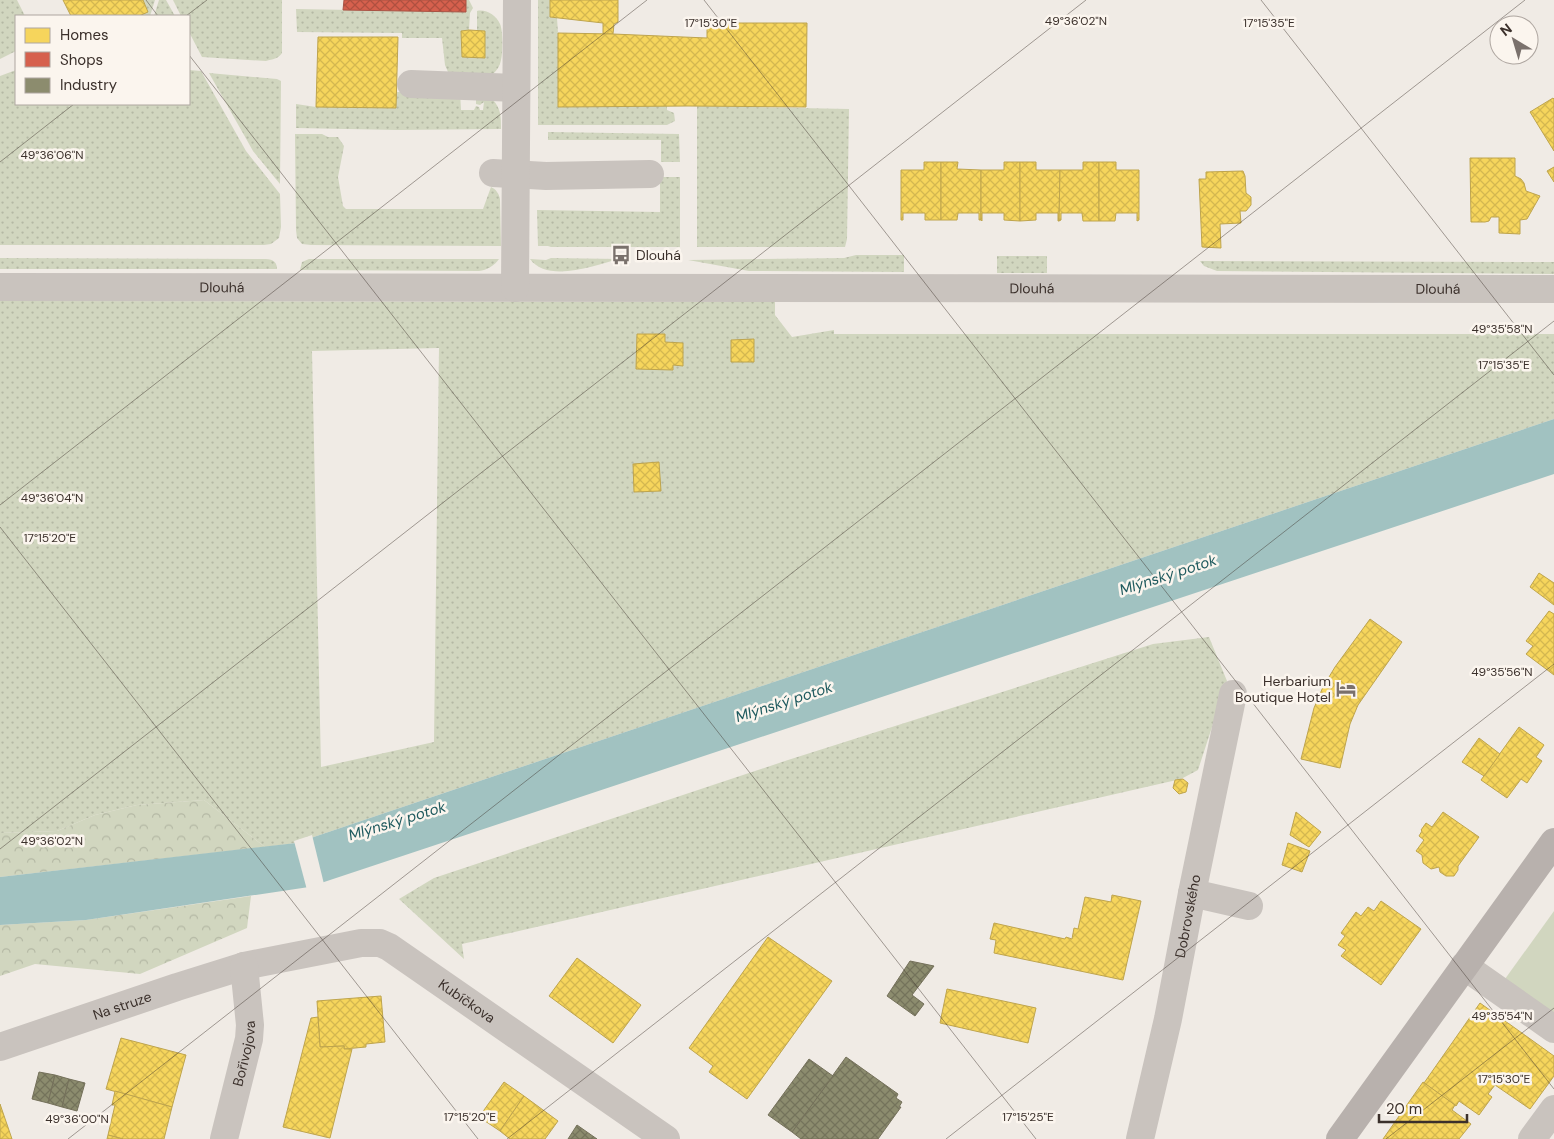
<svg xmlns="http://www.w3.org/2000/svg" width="1554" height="1139" font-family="'DM Sans',sans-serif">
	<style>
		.grass { fill: url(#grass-dots); fill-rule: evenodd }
		.forest { fill: url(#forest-crowns) }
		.park { fill: #d1d6bf }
		.water { fill: #a1c2c1 }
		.pier { fill: #f0ebe5 }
		.homes { fill: url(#homes-cross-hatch); stroke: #bea44d }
		.shops { fill: url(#shops-cross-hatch); stroke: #a85243 }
		.industry { fill: url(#industry-cross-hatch); stroke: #74705a }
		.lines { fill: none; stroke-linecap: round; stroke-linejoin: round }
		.minor { stroke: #c9c3be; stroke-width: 28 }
		.major { stroke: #b8b1ad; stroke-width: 28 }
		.ticks { fill: none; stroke: #3b302b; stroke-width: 1; stroke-opacity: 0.45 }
		.labels { text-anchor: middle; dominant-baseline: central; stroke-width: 5; stroke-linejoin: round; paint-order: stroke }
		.poi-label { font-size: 14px; fill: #3b302b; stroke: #fbf5ee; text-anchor: start }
		.street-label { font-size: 14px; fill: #3b302b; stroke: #fbf5ee }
		.water-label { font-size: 15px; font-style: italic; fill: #1f5a5e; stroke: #fbf5ee }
		.ticks-label { font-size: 12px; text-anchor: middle; fill: #3b302b; stroke: #fbf5ee; stroke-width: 5; stroke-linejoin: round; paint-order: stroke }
	</style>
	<defs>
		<pattern id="grass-dots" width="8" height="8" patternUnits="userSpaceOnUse" patternTransform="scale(1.25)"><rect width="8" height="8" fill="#d1d6bf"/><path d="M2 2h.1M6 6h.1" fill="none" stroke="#b4b8a4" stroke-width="1.8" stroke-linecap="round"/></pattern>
		<pattern id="forest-crowns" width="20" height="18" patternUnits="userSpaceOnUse" patternTransform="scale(1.25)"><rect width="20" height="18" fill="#d1d6bf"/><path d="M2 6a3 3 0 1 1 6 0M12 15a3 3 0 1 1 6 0" fill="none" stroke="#b4b8a4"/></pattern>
		<pattern id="homes-cross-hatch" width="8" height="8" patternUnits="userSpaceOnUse" patternTransform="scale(1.25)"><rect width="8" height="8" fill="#f6d55c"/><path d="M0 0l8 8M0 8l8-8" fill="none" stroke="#d4b750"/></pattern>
		<pattern id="shops-cross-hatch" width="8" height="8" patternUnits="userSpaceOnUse" patternTransform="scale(1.25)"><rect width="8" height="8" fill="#d6604d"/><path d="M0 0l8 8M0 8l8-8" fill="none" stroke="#af5040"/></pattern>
		<pattern id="industry-cross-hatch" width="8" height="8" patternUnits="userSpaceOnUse" patternTransform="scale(1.25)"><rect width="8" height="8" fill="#8c8c6e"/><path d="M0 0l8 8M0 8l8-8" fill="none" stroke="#74735b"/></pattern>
	</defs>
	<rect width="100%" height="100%" fill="#f0ebe5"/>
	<!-- grass -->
	<g class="grass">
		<path d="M0,0h17l8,16h-9v35l-16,8z"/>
		<path d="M143,0h12l-5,16h-11l9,-4z"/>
		<path d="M159,0h7l9,16h-21z"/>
		<path d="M173,0h109v53c-4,6 -9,6 -16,8l-64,-4 -13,-25v-16h-8z"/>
		<path d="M466,0h3l4,8 -3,5 -1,17 -8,1 1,26h22l1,-26h-8v-20c9,-2 19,4 23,13 3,6 3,30 1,36 -1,6 -4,10 -8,14l-45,-2 -3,-7 -3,-27h-40v-5l-105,-1 -1,-23 169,3z"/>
		<path d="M538,0h12v17l7,1 1,15v74l109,-1v4l7,3 1,8 -8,4h-129z"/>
		<path d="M16,70v34h173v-34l12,1 45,80 34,43 1,33 -2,11 -8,6 -7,1h-264v-169z"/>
		<path d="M209,73l68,6 4,2 -1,103 -27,-33z"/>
		<path d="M396,92h64l1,18h13l2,-4 3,1 1,3h3l1,-8 -4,3 -4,-1v-8l16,3c9,9 9,17 9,30l-104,1 -101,-2v-24l20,3h80z"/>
		<path d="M697,106l152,3 -2,130 -2,8h-148z"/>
		<path d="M548,132l131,2 1,28h-19v-22h-113z"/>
		<path d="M295,134h27l6,3h10l6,9 -6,31 5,29 3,3h137l8,-22c5,2 8,7 9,12l1,47 -190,-1 -9,-1 -5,-6 -1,-8z"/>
		<path d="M660,177h20v70h-129l-3,-1h-10l-1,-36 123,2z"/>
		<path d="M856,255h48v17l-155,-1 -61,-11 156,-2z"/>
		<rect x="997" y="256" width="50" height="17"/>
		<path d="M0,258l263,1c8,0 14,1 14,10h-277z"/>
		<path d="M551,258l67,1c-23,7 -71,24 -88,0l16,1z"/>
		<path d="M309,259h190c-5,7 -12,11 -20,12l-179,-1 2,-8z"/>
		<path d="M1200,261l354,1v12l-337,-3 -13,-5z"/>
		<path d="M0,301l775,1v13l17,22 42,-7v4h720v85l-1258,424 -31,4 -61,-47 -67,5 -42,10 -38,16 -57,2zM439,348l-5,394 -113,25 -9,-416z"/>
		<path d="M1209,637l18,44 -29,89 -17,9 -719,165 2,15 -65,-60 35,-21 354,-118 365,-116z"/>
	</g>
	<!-- forest -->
	<g class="forest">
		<path d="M204,800l61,47 -265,30v-44l57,-2 38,-16 42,-10z"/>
		<path d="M251,896l-4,32 -107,46 -105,-10 -35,12v-51l86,-5z"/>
	</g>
	<!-- park -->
	<path class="park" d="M1554,911v104l-49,-36z"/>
	<!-- water -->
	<path class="water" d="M1554,419v55l-1245,413 -223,33 -86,5v-48l296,-34z"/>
	<!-- pier -->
	<path class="pier" d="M312,835l12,49 -17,6 -13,-49z"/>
	<!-- homes -->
	<g class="homes">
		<path d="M63,0h80l5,12 -9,4h-68z"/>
		<path d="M550,0h68v22l-4,2 -1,10h-10v-11l-53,-6z"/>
		<path d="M707,23h100l-1,84 -118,-1 -130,1v-74l55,1 94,4z"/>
		<path d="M469,30l16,1v27l-23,-1 -1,-26z"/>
		<path d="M318,37h80l-2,71 -80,-1z"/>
		<path d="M1553,98l1,1v52l-24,-39z"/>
		<path d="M1470,158h45v18l6,3 3,4 2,8 14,5 -13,23 -7,1v14l-21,-1v-16h-8l-2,4 -4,1h-14z"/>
		<path d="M924,162h17v58h-16v-7h-22v7h-2v-50h23z"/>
		<path d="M941,162h17l-1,7 24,1v50h-2v-7h-21l-1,7h-16z"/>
		<path d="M1004,162h16v59l-16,-1v-7h-22v8l-1,-1v-50h23z"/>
		<path d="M1020,162h16v8h24l-1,51h-1v-8h-22v7l-16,1z"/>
		<path d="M1083,162h16v59h-16l-1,-8h-21v7l-2,1 1,-51h23z"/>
		<path d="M1099,162h17v8h23v50l-2,1v-8h-21l-1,8h-16z"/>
		<path d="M1554,167v15l-7,-11z"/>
		<path d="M1243,171l2,5 1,17 5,4v8l-5,6h-6l1,12 -21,1 1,24 -19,-1 -3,-68h7v-7z"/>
		<path d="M637,334h28v8l18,1v23l-10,-1v5l-37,-1z"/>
		<path d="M754,339v23h-23v-22z"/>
		<path d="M659,462l2,29 -27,1 -1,-28z"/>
		<path d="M1539,573l15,10v22l-24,-18z"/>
		<path d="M1549,611l5,3v61l-28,-21 7,-8 -7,-5z"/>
		<path d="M1370,619l32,23 -44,63 -8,19 -10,44 -39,-9 13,-51 9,-21 12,-20z"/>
		<path d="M1519,727l25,18 -8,12 6,4 -15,22 -6,-4 -14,19 -26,-18z"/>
		<path d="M1479,738l21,16 -16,22 -22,-14z"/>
		<path d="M1183,779l5,4 -2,9 -7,2 -6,-6 2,-8z"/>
		<path d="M1296,812l25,20 -12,15 -19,-12z"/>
		<path d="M1443,812l36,25 -21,29v4l-4,6h-8l-6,-4 -1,-5 -8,2 -8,-6 -1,-8 -6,-4 8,-11 -5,-4 3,-5 -1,-1 5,-7 6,4z"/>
		<path d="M1288,843l22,8 -8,21 -20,-7z"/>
		<path d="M1112,895l29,6 -18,79 -129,-27 2,-13 -6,-1 4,-16 71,16 1,-2 6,2 2,-11 4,1 7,-32 26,5z"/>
		<path d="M1381,901l40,28 -40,56 -40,-29 5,-6 -8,-5 7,-9 -4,-3 15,-21 5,4 7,-9 6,4z"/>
		<path d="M768,937l64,44 -85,118 -38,-27 4,-6 -24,-18z"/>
		<path d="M577,958l64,47 -28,38 -64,-47z"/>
		<path d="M947,989l89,19 -8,35 -88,-20z"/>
		<path d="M381,996l4,46 -19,2v3l-22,2v-3l-24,1 -3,-46z"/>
		<path d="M1480,1003l74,53v20l-24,33 -35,-24 -7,9 4,3 -13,18 -20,-14 -3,5 -32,-23z"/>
		<path d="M318,1017l2,30 24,-1v3h8l-22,89 -47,-11 28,-109z"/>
		<path d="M121,1038l65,17 -14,52 -66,-18z"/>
		<path d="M504,1082l20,14 -24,35 -21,-14z"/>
		<path d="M1423,1082l32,23 -3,5 19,14 -12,15h-76z"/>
		<path d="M115,1091l57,16 -8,32h-41l-15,-4 7,-30h-3z"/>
		<path d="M524,1096l34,25 -13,18h-35l-10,-8z"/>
		<path d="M0,1104l12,35h-12z"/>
		<path d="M108,1135l15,4h-16z"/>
	</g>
	<!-- shops -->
	<path class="shops" d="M344,0h122v12l-123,-2z"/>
	<!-- industry -->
	<g class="industry">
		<path d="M910,961l24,5 -22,29 12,9 -9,12 -28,-20z"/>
		<path d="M846,1057l52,37 -2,4 6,4 -3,5h2l-23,32h-77l-9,-7z"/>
		<path d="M809,1059l24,17 -41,56 -24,-17z"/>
		<path d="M39,1072l16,3 -7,28 -16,-4z"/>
		<path d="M55,1075l14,4 -7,28 -14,-4z"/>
		<path d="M69,1079l16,4 -8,28 -15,-4z"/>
		<path d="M577,1125l20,14h-29z"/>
	</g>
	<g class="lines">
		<!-- minor -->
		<g class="minor">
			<path d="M411,84l105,4"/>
			<path d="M493,173l53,3 104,-2"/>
			<path id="s1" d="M0,287l1554,2"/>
			<path d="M515,288l2,-288"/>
			<path d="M1192,893l57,13"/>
			<path d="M1464,966l90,63"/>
			<path id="s2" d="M0,1047l177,-60 67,-21 117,-23h19l9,4 277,192"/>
			<path id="s3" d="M224,1139l25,-100 1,-14 -6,-59"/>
			<path id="s4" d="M1140,1139l28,-120 24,-126 41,-199"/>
			<path d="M1532,1139l22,-30"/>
		</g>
		<!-- major -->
		<path class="major" d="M1340,1139l214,-297"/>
	</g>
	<!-- ticks -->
	<path class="ticks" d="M146,0l12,16M704,0l850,1089M1261,0l293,375M186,16l21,-16M189,55l847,1084M0,162l74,-58M0,505l647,-505M0,527l478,612M0,849l1086,-849M68,1139l1457,-1139M507,1139l1047,-818M946,1139l608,-475M1386,1139l168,-131"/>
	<!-- icons -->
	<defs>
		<symbol id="bus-bare" viewBox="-9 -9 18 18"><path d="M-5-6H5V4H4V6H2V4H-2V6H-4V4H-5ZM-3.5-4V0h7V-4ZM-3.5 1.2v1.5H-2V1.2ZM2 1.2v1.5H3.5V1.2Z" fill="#7a716c" stroke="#fbf5ee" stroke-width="2.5" paint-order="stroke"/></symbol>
		<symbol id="hotel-bare" viewBox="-9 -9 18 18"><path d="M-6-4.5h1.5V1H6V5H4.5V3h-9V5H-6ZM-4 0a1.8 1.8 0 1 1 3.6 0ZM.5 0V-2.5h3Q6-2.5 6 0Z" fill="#7a716c" stroke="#fbf5ee" stroke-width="2.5" paint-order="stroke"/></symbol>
	</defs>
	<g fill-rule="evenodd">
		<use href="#bus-bare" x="607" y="241" width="28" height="28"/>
		<use href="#hotel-bare" x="1332" y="675" width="28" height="28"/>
	</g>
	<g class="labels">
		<!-- poi labels -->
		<g class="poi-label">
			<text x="636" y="255">Dlouhá</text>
			<text x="1331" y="681" text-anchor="end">Herbarium<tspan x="1331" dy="16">Boutique Hotel</tspan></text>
		</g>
		<!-- street labels -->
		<g class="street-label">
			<text stroke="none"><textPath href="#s1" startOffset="222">Dlouhá</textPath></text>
			<text stroke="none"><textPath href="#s1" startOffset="1032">Dlouhá</textPath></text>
			<text stroke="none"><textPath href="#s1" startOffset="1438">Dlouhá</textPath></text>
			<text stroke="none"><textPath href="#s4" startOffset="228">Dobrovského</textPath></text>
			<text stroke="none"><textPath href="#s2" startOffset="500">Kubíčkova</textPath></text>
			<text stroke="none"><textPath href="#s2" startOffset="129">Na struze</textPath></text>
			<text stroke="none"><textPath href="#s3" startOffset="88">Bořivojova</textPath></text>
		</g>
		<!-- water labels -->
		<g class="water-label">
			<text transform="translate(1168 575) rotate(-18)">Mlýnský potok</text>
			<text transform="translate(784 702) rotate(-18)">Mlýnský potok</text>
			<text transform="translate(397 821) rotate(-17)">Mlýnský potok</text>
		</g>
	</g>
	<g class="ticks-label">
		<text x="1076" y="25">49°36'02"N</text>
		<text x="1269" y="27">17°15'35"E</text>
		<text x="711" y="27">17°15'30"E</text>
		<text x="52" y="159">49°36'06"N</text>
		<text x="1502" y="333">49°35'58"N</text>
		<text x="1504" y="369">17°15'35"E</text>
		<text x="52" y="502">49°36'04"N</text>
		<text x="50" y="542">17°15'20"E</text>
		<text x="1502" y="676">49°35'56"N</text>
		<text x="52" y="845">49°36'02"N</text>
		<text x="1502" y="1020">49°35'54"N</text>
		<text x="1504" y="1083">17°15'30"E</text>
		<text x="470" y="1121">17°15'20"E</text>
		<text x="1028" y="1121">17°15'25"E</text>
		<text x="77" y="1123">49°36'00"N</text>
	</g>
	<!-- legend -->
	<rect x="15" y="15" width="175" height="90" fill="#fbf5ee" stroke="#aea6a0"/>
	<rect x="25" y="28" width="25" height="15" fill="#f6d55c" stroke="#aea6a0"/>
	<text x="60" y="40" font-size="15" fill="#3b302b">Homes</text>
	<rect x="25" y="52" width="25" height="15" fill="#d6604d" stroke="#aea6a0"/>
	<text x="60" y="65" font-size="15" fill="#3b302b">Shops</text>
	<rect x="25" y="78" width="25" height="15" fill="#8c8c6e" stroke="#aea6a0"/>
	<text x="60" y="90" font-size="15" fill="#3b302b">Industry</text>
	<!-- north arrow -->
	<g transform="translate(1514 40) rotate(322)"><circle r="24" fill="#fbf5ee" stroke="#aea6a0"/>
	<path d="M0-4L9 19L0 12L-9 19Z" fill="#7a716c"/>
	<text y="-8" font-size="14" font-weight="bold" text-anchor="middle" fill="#3b302b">N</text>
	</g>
	<!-- scale -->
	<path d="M1379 1114v8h88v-8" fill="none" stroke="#3b302b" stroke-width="2.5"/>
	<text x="1386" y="1114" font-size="15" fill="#3b302b" stroke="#fbf5ee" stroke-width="4" paint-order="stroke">20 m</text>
</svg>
